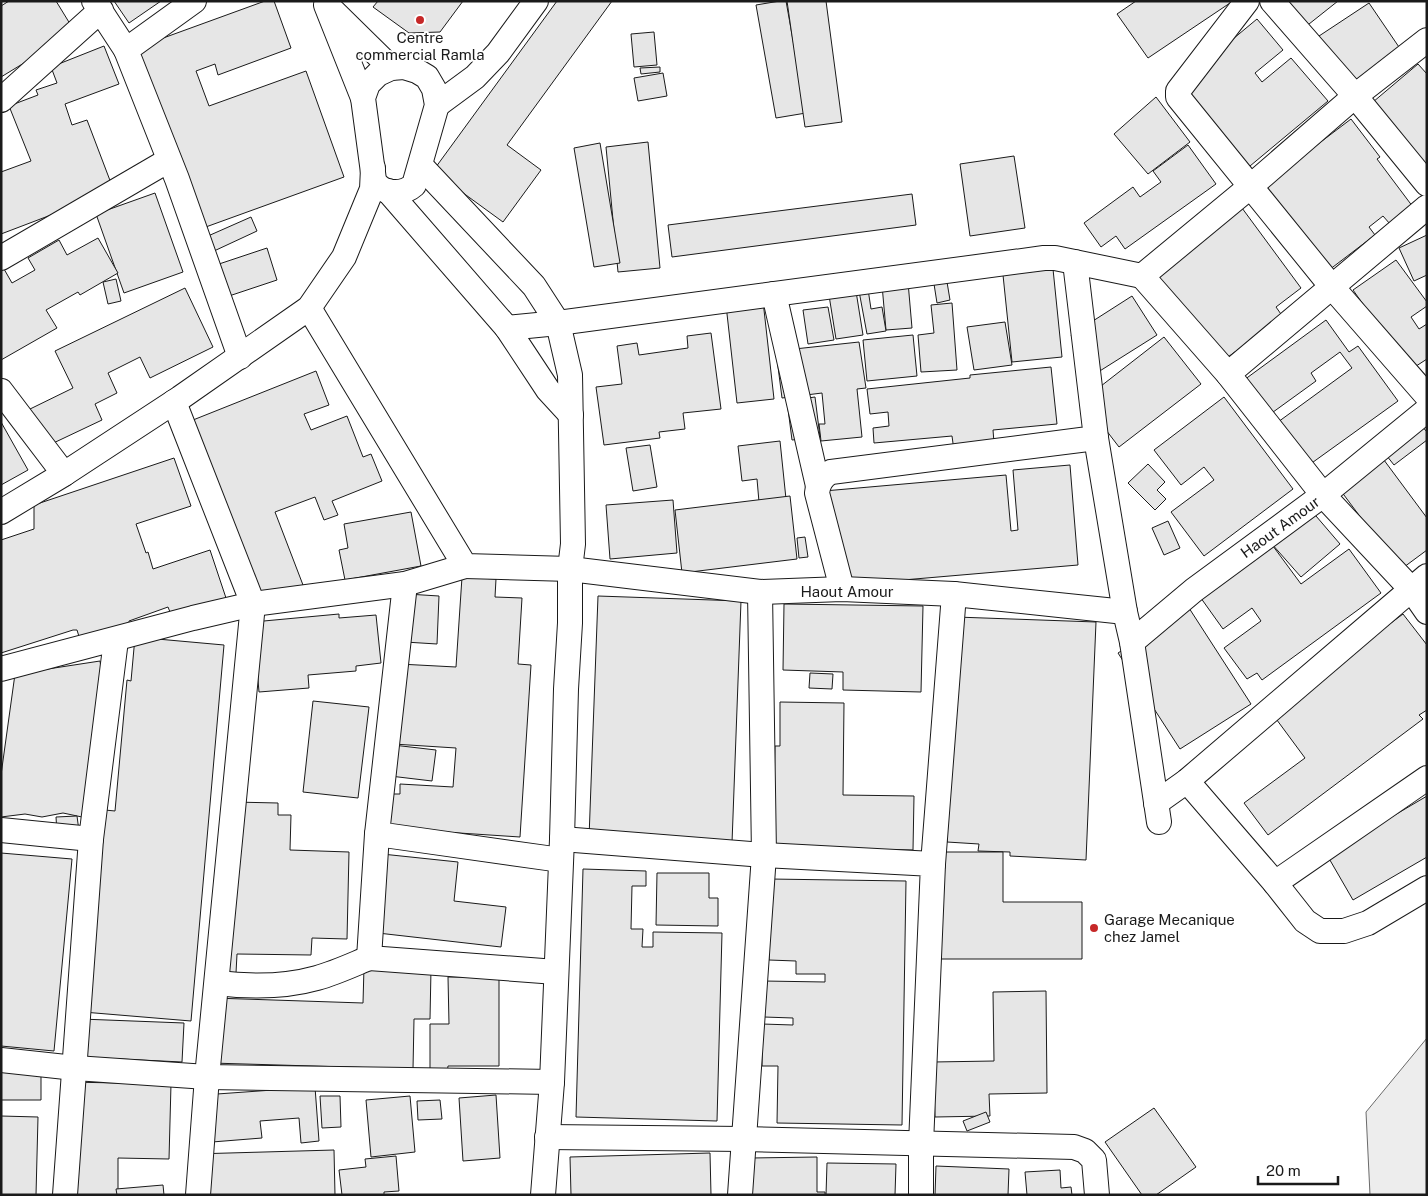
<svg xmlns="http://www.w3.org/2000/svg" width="1428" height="1196" font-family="'Public Sans',sans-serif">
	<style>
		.green { fill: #ededed; stroke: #6a6a6a }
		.building { fill: #e6e6e6; stroke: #1a1a1a }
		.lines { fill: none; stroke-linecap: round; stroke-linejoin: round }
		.street-casing { stroke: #1a1a1a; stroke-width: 26 }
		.street { stroke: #fff; stroke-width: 24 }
		.poi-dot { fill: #c62828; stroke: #fff; stroke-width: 2 }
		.labels { text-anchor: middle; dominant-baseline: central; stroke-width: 4; stroke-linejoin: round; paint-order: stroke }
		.poi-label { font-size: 15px; fill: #1a1a1a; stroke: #fff }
		.street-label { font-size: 15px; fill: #1a1a1a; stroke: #fff }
	</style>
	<rect width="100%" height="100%" fill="#fff"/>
	<!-- green -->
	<path class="green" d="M1427,1038v157h-57l-4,-83z"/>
	<!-- building -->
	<g class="building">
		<path d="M9,1h47l19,31 -74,45v-71z"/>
		<path d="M114,1h47l-32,22z"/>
		<path d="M265,1h9l17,47 -73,27 -3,-11 -19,7 13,35 97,-35 38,106 -141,51 -70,-179z"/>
		<path d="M378,1h85l-23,31 -31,1 -36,-26z"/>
		<path d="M557,1h55l-105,144 34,25 -38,52 -70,-51z"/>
		<path d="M780,1h6l20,112 -30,5 -20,-113z"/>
		<path d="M787,1h39l16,121 -37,5z"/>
		<path d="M1136,1h97l-85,57 -31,-44z"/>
		<path d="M1282,1h56l-34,27z"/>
		<path d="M1369,3l32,47 -53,35 -32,-47z"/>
		<path d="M1257,19l26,31 -28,23 7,9 29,-24 37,43 -84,70 -70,-83z"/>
		<path d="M654,32l3,33 -23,2 -3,-33z"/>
		<path d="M104,46l15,38 -54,20 7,21 15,-5 27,71 -113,43v-62l30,-11 -22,-55 29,-11 -2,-5 21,-7 -6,-16z"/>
		<path d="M1418,64l9,10v93l-54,-65z"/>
		<path d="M660,67v5l-19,2 -1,-6z"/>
		<path d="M663,73l4,23 -29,5 -4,-23z"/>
		<path d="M1156,97l34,45 -42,32 -34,-40z"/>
		<path d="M1351,119l29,38 -3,2 36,48 -23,17 -7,-8 -14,11 6,8 -46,35 -65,-85z"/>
		<path d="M648,142l12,126 -42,4 -12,-125z"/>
		<path d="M600,143l20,120 -26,4 -20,-119z"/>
		<path d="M1188,145l28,39 -91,65 -9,-13 -15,11 -17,-24 49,-36 7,10 21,-15 -8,-11z"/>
		<path d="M1014,156l11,72 -55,8 -10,-72z"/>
		<path d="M155,193l28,79 -59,21 -28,-79z"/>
		<path d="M912,194l4,31 -244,32 -4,-32z"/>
		<path d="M1242,208l59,80 -25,19 7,10 -66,48 -66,-90z"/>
		<path d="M251,217l6,14 -43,20 -6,-15z"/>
		<path d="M1427,235v40l-13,6 -15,-33z"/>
		<path d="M98,238l20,35 -38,22 -2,-3 -32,18 11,18 -56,32v-89l3,-2 8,14 23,-13 -7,-12 31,-18 8,15z"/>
		<path d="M267,248l10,32 -48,16 -10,-32z"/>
		<path d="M1396,260l31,42v4l-16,11 8,12 8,-5v35l-17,11 -57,-80z"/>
		<path d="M1053,269l9,88 -50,5 -9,-87z"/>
		<path d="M116,279l5,22 -13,3 -5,-22z"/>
		<path d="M908,282l4,46 -26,2 -4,-45z"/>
		<path d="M947,282l3,18 -13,3 -3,-19z"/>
		<path d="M855,285l8,50 -27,4 -8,-50z"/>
		<path d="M185,288l28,59 -63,31 -10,-21 -32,16 9,20 -22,11 7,16 -57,27 -17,-37 45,-22 -18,-37z"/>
		<path d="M868,289l3,20 11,-2 4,24 -19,3 -8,-43z"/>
		<path d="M1132,296l25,39 -62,39 -24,-39z"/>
		<path d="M763,301l11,98 -37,4 -11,-98z"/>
		<path d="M952,303l5,67 -36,2 -3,-37 16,-2 -3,-28z"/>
		<path d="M828,307l6,33 -26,4 -5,-34z"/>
		<path d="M1326,320l23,32 9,-6 40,55 -89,64 -31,-43 74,-54 -12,-16 -29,21 5,8 -47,34 -25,-35z"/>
		<path d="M1005,322l7,43 -38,5 -7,-43z"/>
		<path d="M711,333l10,76 -38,4 2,16 -26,3 1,6 -56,7 -8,-58 26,-3 -5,-38 20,-3 2,12 49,-7 -1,-12z"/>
		<path d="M913,335l4,41 -50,5 -4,-41z"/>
		<path d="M1164,337l37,47 -82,63 -36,-47z"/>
		<path d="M859,342l7,46 -9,1 5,48 -41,4 -2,-17h6l-3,-31 -40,5 -6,-47z"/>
		<path d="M1051,367l6,57 -64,6 2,25 -40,3 -3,-22 -78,7 -1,-15 16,-2 -1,-14 -18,2 -3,-25 103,-11v-3z"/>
		<path d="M316,371l13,34 -25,9 7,16 36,-14 16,41 8,-3 11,27 -50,20 6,14 -14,5 -9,-23 -40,15 28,73 -45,18 -70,-181z"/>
		<path d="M815,397l5,40 -28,3 -5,-39z"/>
		<path d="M1224,397l69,92 -89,67 -33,-44 43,-32 -10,-13 -23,18 -27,-35z"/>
		<path d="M1,422l27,48 -27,15z"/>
		<path d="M1419,423l8,9v8l-33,25 -11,-14z"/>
		<path d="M780,441l6,58 -27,3 -2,-23 -15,2 -4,-35z"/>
		<path d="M650,445l7,42 -24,4 -7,-43z"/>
		<path d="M1378,452l49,66v32l-27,20 -65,-87z"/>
		<path d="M174,458l17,48 -55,18 10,29 2,-1 5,17 57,-19 18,54 -54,18 -6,-15 -39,14v6l-48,16 -4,-13h-4l-72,23v-113l33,-11v-24z"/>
		<path d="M1148,464l17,18 -8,8 9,9 -11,11 -27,-27z"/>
		<path d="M1070,465l8,100 -245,21 -9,-95 182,-16 5,56 7,-1 -5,-60z"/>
		<path d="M790,496l7,63 -115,14 -7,-63z"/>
		<path d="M673,500l4,53 -67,6 -4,-54z"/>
		<path d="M1310,509l30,35 -39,33 -30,-34z"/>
		<path d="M411,512l10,54 -76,14 -6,-30 9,-2 -4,-24z"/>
		<path d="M1168,521l12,27 -16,7 -12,-27z"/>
		<path d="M805,537l3,20 -9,1 -2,-20z"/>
		<path d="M1270,542l31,42 48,-35 32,44 -119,87 -5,-7 -10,6 -23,-31 37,-27 -9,-13 -29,21 -25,-35z"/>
		<path d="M462,577l34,2 -1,18 27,1 -4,66 13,1 -11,172 -137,-9 2,-34h15v-10l53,3 3,-39 -63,-4 6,-80 57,3z"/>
		<path d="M407,594l32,2 -2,48 -32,-2z"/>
		<path d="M598,596l143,5 -9,242 -143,-5z"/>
		<path d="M784,604l139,2 -2,86 -78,-2v-18l-60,-2z"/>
		<path d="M1189,608l62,96 -71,45 -62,-96z"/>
		<path d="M339,614v4l37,-3 5,48 -25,3v5l-48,4 1,13 -50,4 -6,-70z"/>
		<path d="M1403,614l24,31v65l-8,5 4,4 -155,116 -24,-32 61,-45 -34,-46z"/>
		<path d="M956,617l140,5 -10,238 -76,-4v-4l-32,-1 1,-7 -32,-2z"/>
		<path d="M135,637l89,8 -33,376 -108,-9 22,-202 10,1 12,-131 4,1z"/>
		<path d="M100,661l4,27 -22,129 -19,-4 -21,4 -17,-3 -24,3v-42l14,-101z"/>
		<path d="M810,673l23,1 -1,15 -23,-1z"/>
		<path d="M313,701l56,6 -11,91 -55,-6z"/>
		<path d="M780,702l64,1 -1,92 71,1 -1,54 -140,-2 2,-102h5z"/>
		<path d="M393,745l43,5 -4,31 -42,-5z"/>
		<path d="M1427,796v61l-74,43 -26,-45z"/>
		<path d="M233,802l45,1v12h13l-1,35 59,2 -2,87 -35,-1 -1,17 -74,-1 -1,19 -14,-1z"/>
		<path d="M77,816l2,15 -22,2 -1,-16z"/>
		<path d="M941,852h62v50h79v57h-141z"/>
		<path d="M1,853l71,6 -18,192 -53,-5z"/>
		<path d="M382,854l76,8 -4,39 52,6 -5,40 -132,-15z"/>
		<path d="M583,869l63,2v15h-14l-1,43h12l-1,18h11v-15l69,1 -5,188 -141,-4z"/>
		<path d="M657,873h52v25h9v28l-62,-1z"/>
		<path d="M770,879l136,2 -4,244 -125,-2 1,-57h-16v-42l31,1v-7l-29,-1v-36l61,1v-8h-29v-13l-27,-1z"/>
		<path d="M364,967l67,2 -1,50h-16l-1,50 -202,-6 2,-65 150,5z"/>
		<path d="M448,977h51v89h-51l-1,8h-17v-50h19z"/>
		<path d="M1046,991l1,102 -58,1 1,22 -55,1 -2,-55 61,-1 -1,-69z"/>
		<path d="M81,1019l103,4 -2,39 -103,-5z"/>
		<path d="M1,1071l40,1v28h-40z"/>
		<path d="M67,1082l104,2 -2,75 -51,-1v37h-54z"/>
		<path d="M315,1087l4,54 -18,2 -2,-25 -39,3 2,17 -50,4 -9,-47z"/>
		<path d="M496,1095l4,63 -37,3 -4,-63z"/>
		<path d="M320,1096h20l1,31 -19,1z"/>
		<path d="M410,1096l5,56 -44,5 -5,-57z"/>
		<path d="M440,1100l2,19 -24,1 -1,-19z"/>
		<path d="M1154,1108l42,59 -40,28h-14l-37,-53z"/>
		<path d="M986,1112l4,10 -23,9 -4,-10z"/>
		<path d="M1,1116l37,1 -2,78h-35z"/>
		<path d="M334,1150l1,45h-140l-1,-41z"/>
		<path d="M710,1153l1,42h-140l-1,-38z"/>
		<path d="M396,1156l3,35 -15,1v3h-42l-3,-25 27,-3 -1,-8z"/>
		<path d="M817,1157v35h8v3h-73l-1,-37z"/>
		<path d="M827,1163l69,1 -1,31h-69z"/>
		<path d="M936,1166l73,3 -1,26h-73z"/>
		<path d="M1060,1170l1,18 10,-1 1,8h-45l-2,-23z"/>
		<path d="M163,1185l1,10h-47l-1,-6z"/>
	</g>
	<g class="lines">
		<defs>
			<g id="street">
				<path d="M94,1l32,49"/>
				<path d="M194,1l-68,49 51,129 63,178"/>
				<path d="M1247,1l-69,90v6l154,190 95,109"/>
				<path d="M1272,1l83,95 72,88"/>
				<path d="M326,5l37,93"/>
				<path d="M332,10l59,58"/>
				<path d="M404,67l13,4 10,6 7,12 3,16 -23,80c-11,10 -33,10 -40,-5l-11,-82 5,-14 10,-10 13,-6z"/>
				<path d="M1,100l100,-90"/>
				<path d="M437,105l38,-28 23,-24 38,-52"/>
				<path d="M421,166l113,120 24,37 12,52 3,169 -3,25v54l-4,66 -4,150 -10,243 -9,113"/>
				<path d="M388,191l119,137 41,62 23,25"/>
				<path d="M1,258l168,-98"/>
				<path d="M1142,276l86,98 95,121 88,94 16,23"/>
				<path d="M774,294l44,192"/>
				<path d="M309,308l156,258 105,3 190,23 82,-3 112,5 171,18"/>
				<path d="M507,328l51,-5 486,-65h11l87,18 109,-90 104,-90 72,-56"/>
				<path d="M1228,374l199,-167"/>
				<path d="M1,391l63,83"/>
				<path d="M174,402l79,202 -46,473 -9,118"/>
				<path d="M1096,438l29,174 7,30 27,180"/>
				<path d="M1,512l63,-38 116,-76 129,-90 35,-51 28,-68 1,-21"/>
				<path d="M405,584l-28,250 184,26"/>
				<path d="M842,589l-25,-96c1,-10 5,-17 14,-21l265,-34 -21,-176"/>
				<path d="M1132,642l62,-52 129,-95 104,-85"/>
				<path d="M1,669l192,-51 60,-14 152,-20 60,-18"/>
				<path d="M1187,781l88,102 30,38 15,10h24l24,-8 59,-35"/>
				<path d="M1156,803l31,-22 240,-205"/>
				<path d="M1,830l90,9"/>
				<path d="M377,834l-8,124 187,14"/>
				<path d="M562,839l202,16 169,9 -12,280v51"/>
				<path d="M933,864l21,-270"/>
				<path d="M1275,883l152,-105"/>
				<path d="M217,983c33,4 68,4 100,-5 18,-5 35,-13 52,-20"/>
				<path d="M1,1060l74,8 132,9 345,5"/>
				<path d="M547,1137l196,2 331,8 11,4 9,9 3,35"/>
				<path d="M65,1195l26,-356 25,-199"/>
				<path d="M740,1195l24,-340 -4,-263"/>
			</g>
		</defs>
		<!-- street casing -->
		<use href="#street" class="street-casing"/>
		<!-- street -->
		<use href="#street" class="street"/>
	</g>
	<!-- markers -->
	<g class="poi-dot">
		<circle cx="420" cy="20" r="5"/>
		<circle cx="1094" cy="928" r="5"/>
	</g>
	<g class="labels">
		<!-- poi labels -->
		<g class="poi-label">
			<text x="420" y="37">Centre<tspan x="420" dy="17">commercial Ramla</tspan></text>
			<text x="1104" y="919" text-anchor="start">Garage Mecanique<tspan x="1104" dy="17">chez Jamel</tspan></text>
		</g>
		<!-- street labels -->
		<g class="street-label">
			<text transform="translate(1280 527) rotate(-36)">Haout Amour</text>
			<text x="847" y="591">Haout Amour</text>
		</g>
	</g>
	<!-- border -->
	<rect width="1428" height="1196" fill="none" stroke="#1a1a1a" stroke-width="5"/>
	<!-- scale -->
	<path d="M1258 1176v8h80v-8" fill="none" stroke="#1a1a1a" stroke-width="2.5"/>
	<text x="1266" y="1176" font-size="15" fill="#1a1a1a" stroke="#ffffff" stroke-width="4" paint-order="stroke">20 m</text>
</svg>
